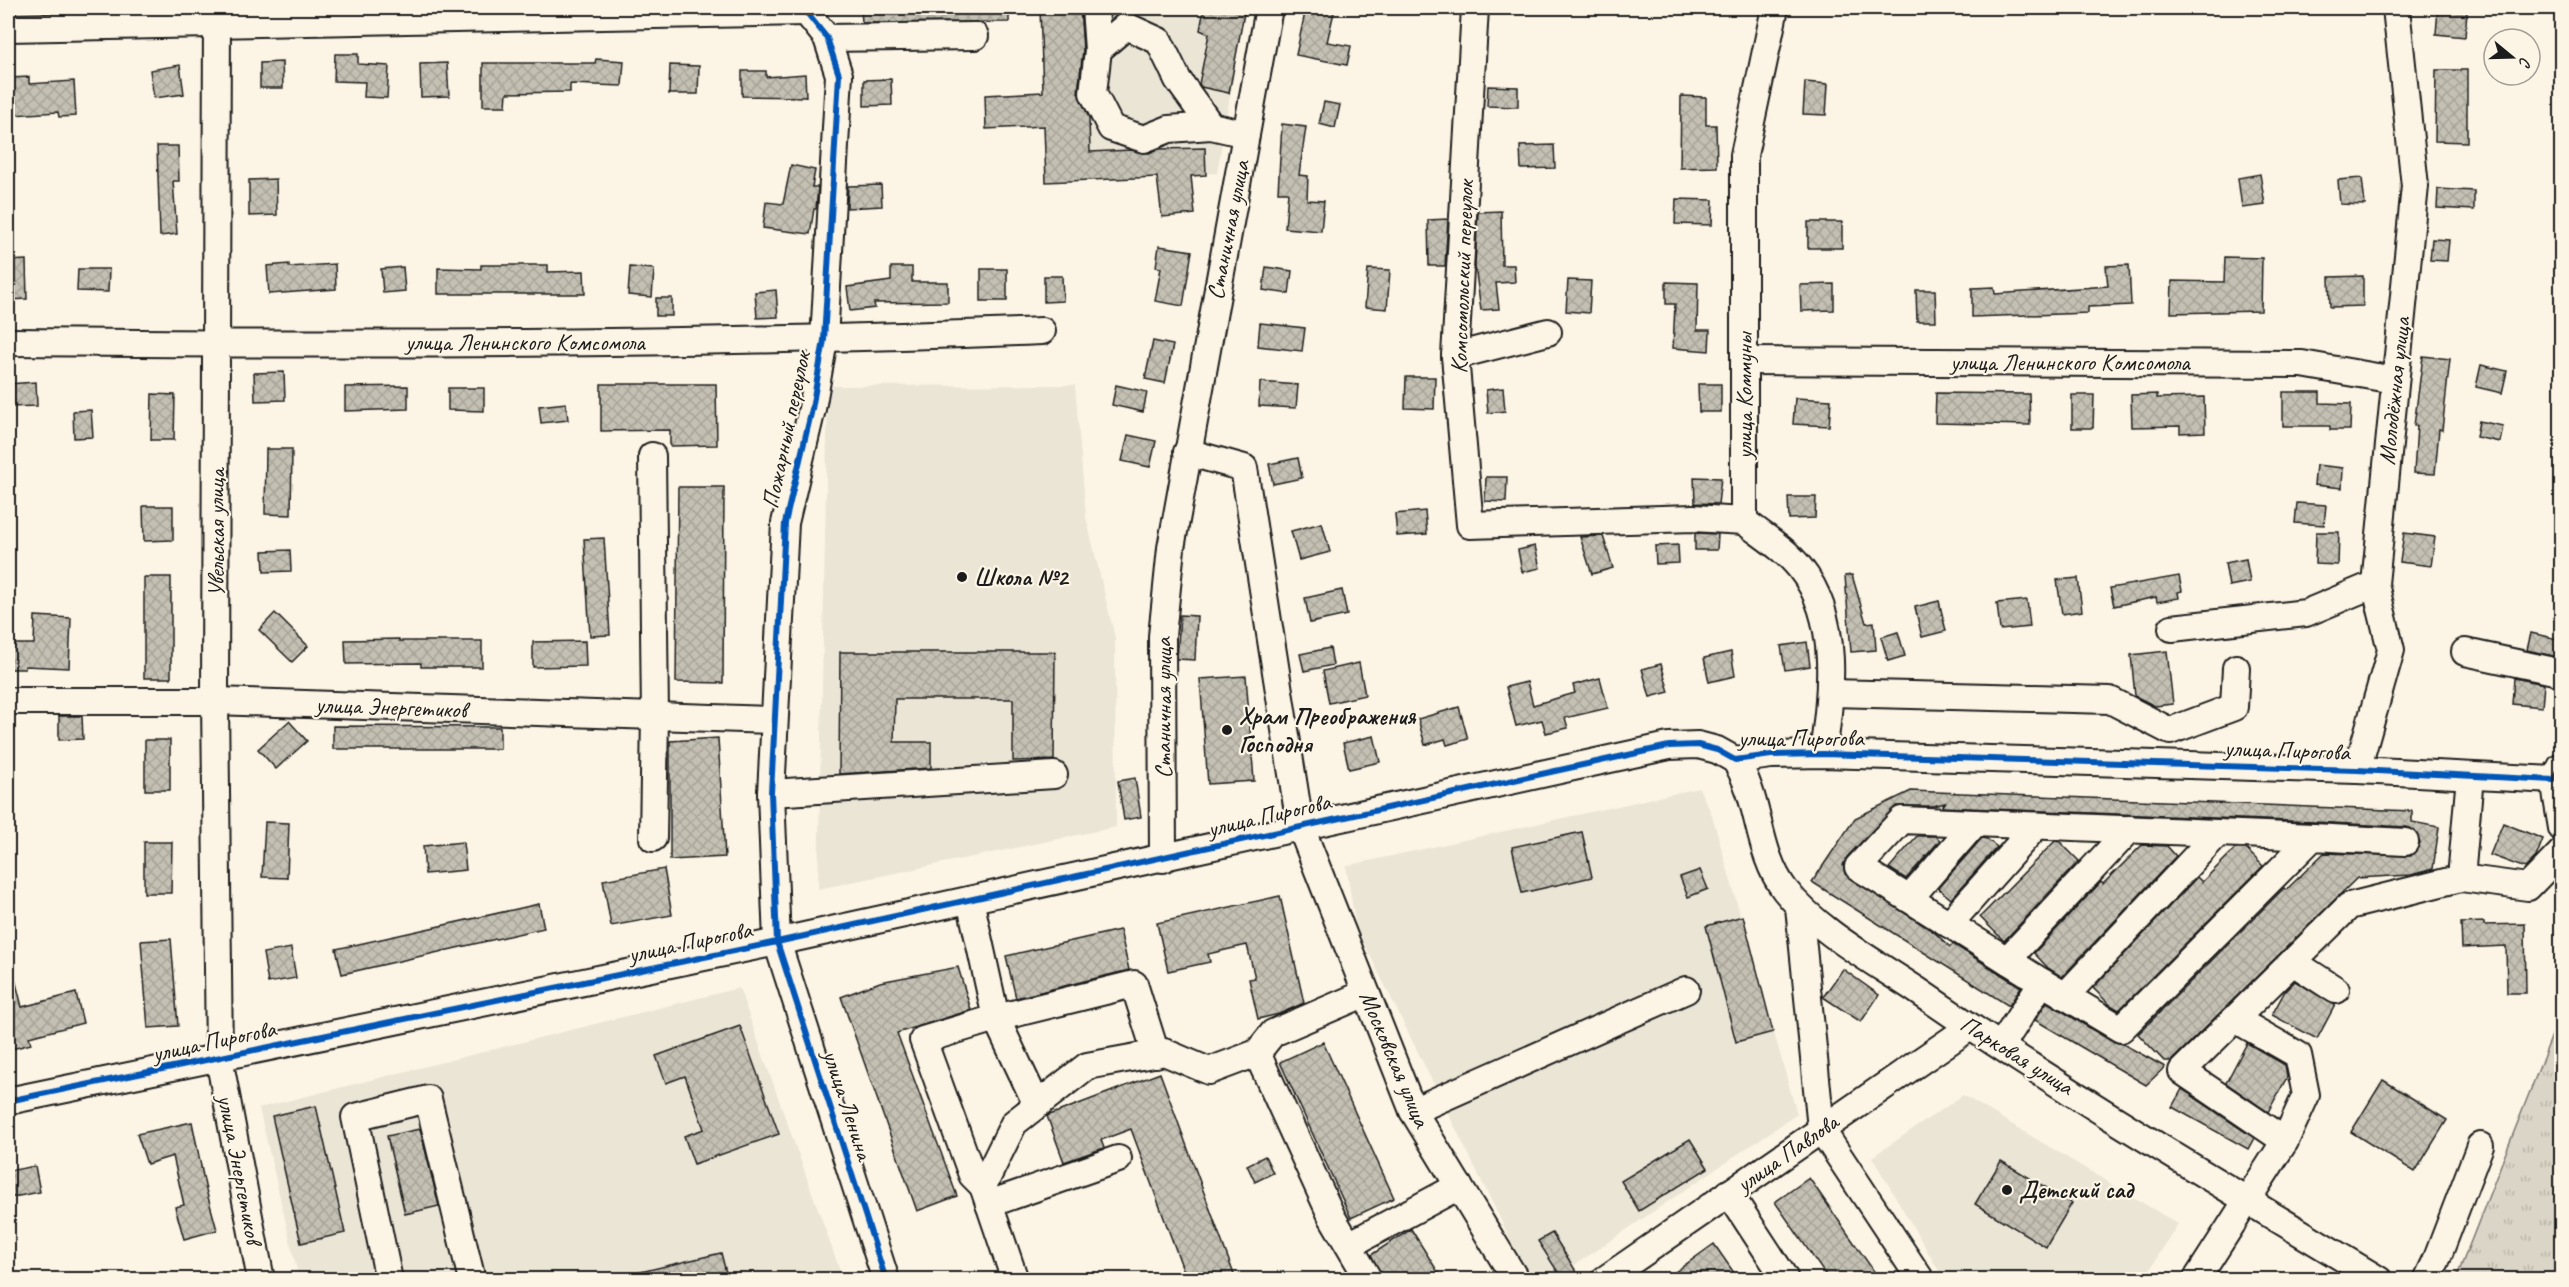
<svg xmlns="http://www.w3.org/2000/svg" width="2569" height="1287" font-family="Caveat,sans-serif">
	<style>
		.built { fill: #ebe5d6 }
		.grass { fill: url(#grass-tufts); stroke: #7c7872; stroke-width: 1.5 }
		.building { fill: url(#building-cross-hatch); stroke: #1c1c1c; stroke-width: 1.5 }
		.lines { fill: none; stroke-linecap: round; stroke-linejoin: round }
		.minor-casing { stroke: #1c1c1c; stroke-width: 30 }
		.minor { stroke: #fcf5e5; stroke-width: 26 }
		.cycleway-casing { stroke: #fcf5e5; stroke-width: 10 }
		.cycleway { stroke: #0057b8; stroke-width: 6 }
		.poi-dot { fill: #1c1c1c; stroke: #fcf5e5; stroke-width: 2 }
		.labels { text-anchor: middle; dominant-baseline: central; stroke-width: 4.5; stroke-linejoin: round; paint-order: stroke }
		.street-label { font-size: 24px; fill: #1c1c1c; stroke: #fcf5e5 }
		.poi-label { font-size: 24px; font-weight: bold; fill: #1c1c1c; stroke: #fcf5e5; text-anchor: start }
	</style>
	<defs>
		<pattern id="grass-tufts" width="24" height="20" patternUnits="userSpaceOnUse" patternTransform="scale(1.5)"><rect width="24" height="20" fill="#dbd5c8"/><path d="M3 7l-1-3M5 7V3M7 7l1-3M15 17l-1-3M17 17v-4M19 17l1-3" fill="none" stroke="#bbb6ab"/></pattern>
		<pattern id="building-cross-hatch" width="8" height="8" patternUnits="userSpaceOnUse" patternTransform="scale(1.5)"><rect width="8" height="8" fill="#c4c0b3"/><path d="M0 0l8 8M0 8l8-8" fill="none" stroke="#a8a499"/></pattern>
	</defs>
	<rect width="100%" height="100%" fill="#fcf5e5"/>
	<filter id="ink" filterUnits="userSpaceOnUse"><feTurbulence type="fractalNoise" baseFrequency=".0167" numOctaves="2"/><feDisplacementMap in="SourceGraphic" scale="12" xChannelSelector="R" yChannelSelector="G"/><feConvolveMatrix kernelMatrix="1 2 1 2 8 2 1 2 1" color-interpolation-filters="sRGB"/></filter>
	<g filter="url(#ink)">
		<!-- built -->
		<g class="built">
			<path d="M1040,8h205l-28,165 -171,9z"/>
			<path d="M1075,385l11,132 29,121 1,189 -298,62 10,-503z"/>
			<path d="M1699,788l13,27 85,299 -243,165h-24l-174,-352 -10,-61z"/>
			<path d="M739,988l104,291h-544l-40,-171z"/>
			<path d="M1963,1095l215,129 -34,55h-196l-6,-3 -70,-119z"/>
		</g>
		<!-- grass -->
		<path class="grass" d="M2561,1007v272h-105l104,-264z"/>
		<!-- building -->
		<g class="building">
			<path d="M861,8h148v14l-147,1z"/>
			<path d="M1040,8h40l3,42 -5,42 11,26 1,34 41,-2 18,3 10,-4 46,-1 1,27 -15,1 4,38 -33,3 -5,-40 -111,5 -2,-56 -58,3 -1,-34 58,-3z"/>
			<path d="M1245,8l-16,85 -28,-6 -2,-3 10,-50 -9,-4 4,-21z"/>
			<path d="M1306,8h29l-8,34 24,4 -4,19 -51,-10z"/>
			<path d="M2438,9l29,2 -2,26 -29,-3z"/>
			<path d="M335,54h23v10l31,2 -2,32 -23,-1 1,-15 -31,-1z"/>
			<path d="M596,59l28,2 -2,25 -52,-2v8l-63,1 -1,13h-23v-43h112z"/>
			<path d="M282,62l1,26h-23v-25z"/>
			<path d="M447,63l2,33 -28,1 -1,-33z"/>
			<path d="M180,65l4,29 -30,4 -4,-28z"/>
			<path d="M670,65l29,1 -1,28h-29z"/>
			<path d="M2436,70h31v72l-32,-1z"/>
			<path d="M742,71h24v6l39,-3 1,23 -64,-1z"/>
			<path d="M29,77v7l45,-3 2,35 -17,1 -1,-5 -45,3 -3,-37z"/>
			<path d="M891,79l1,26 -28,1v-26z"/>
			<path d="M1805,82l23,2 -2,31 -23,-1z"/>
			<path d="M1488,86l30,1v20l-31,-1z"/>
			<path d="M1681,96l25,1v28h10l1,42 -37,1z"/>
			<path d="M1324,102l16,3 -5,23 -16,-4z"/>
			<path d="M1282,124l24,3 -7,48 9,1 -1,24 17,1 -3,30 -36,-3 3,-36h-10z"/>
			<path d="M1554,145l1,23 -34,1 -1,-23z"/>
			<path d="M157,146h21l1,35h-6l4,53 -17,2z"/>
			<path d="M791,165l24,5 -3,17h6l-2,22h-2l-4,25 -47,-6 3,-26 17,2z"/>
			<path d="M2260,174l5,31 -23,3 -4,-30z"/>
			<path d="M2362,178l3,27 -25,-1 -2,-24z"/>
			<path d="M276,179l1,36 -28,1v-36z"/>
			<path d="M881,185l1,21 -35,2 1,-22z"/>
			<path d="M2438,189l36,2v19l-37,-2z"/>
			<path d="M1676,199l37,1 -1,25 -37,-1z"/>
			<path d="M1501,211l1,54h12l1,17 -19,1 3,26 -18,1 -6,-44 3,-54z"/>
			<path d="M1448,219l-3,47h-16l-1,-46z"/>
			<rect x="1808" y="222" width="34" height="26"/>
			<path d="M2432,239l17,1 -2,21 -17,-1z"/>
			<path d="M1159,246l33,5 -9,55 -28,-5 6,-33 -5,-1z"/>
			<path d="M2225,257l37,1 -1,53 -90,2 1,-32 52,1z"/>
			<path d="M26,260l1,39 -19,1v-39z"/>
			<path d="M289,264v3l46,-3 1,25 -67,5 -2,-28z"/>
			<path d="M481,265h67v7l36,-1 1,23h-147v-26l43,1z"/>
			<path d="M2129,265l2,40 -43,2v6l-116,4v-29l22,-1 1,7 113,-8 -2,-20z"/>
			<path d="M403,267l2,24 -22,2 -2,-24z"/>
			<path d="M630,267l24,2 -2,28 -24,-2z"/>
			<path d="M891,267h21v15h36v20l-74,1 1,5 -25,3 -3,-24 44,-6z"/>
			<path d="M1266,267l26,4 -3,23 -26,-4z"/>
			<path d="M78,269h31l-1,23 -31,-1z"/>
			<rect x="981" y="269" width="26" height="32"/>
			<path d="M1368,269l22,1 -3,39 -22,-2z"/>
			<path d="M1044,276h18l1,25 -19,1z"/>
			<path d="M2363,276v30l-33,1 -1,-30z"/>
			<path d="M1568,280l23,1 -2,32 -23,-2z"/>
			<path d="M1666,282l32,1 -1,47h13l-1,21 -36,-3 2,-44h-9z"/>
			<path d="M1834,284v26l-33,1 -1,-26z"/>
			<path d="M776,290l2,27 -21,1 -2,-26z"/>
			<path d="M1916,290h19l1,31h-19z"/>
			<rect x="656" y="298" width="16" height="18"/>
			<path d="M1260,323l45,5 -3,23 -44,-5z"/>
			<path d="M1153,341l20,4 -8,38 -20,-4z"/>
			<path d="M2423,356l27,3 -8,71 -3,-1 -4,45 -21,-1 3,-47h-3z"/>
			<path d="M2481,365l26,6 -5,22 -26,-6z"/>
			<path d="M284,372l1,28 -30,1 -1,-28z"/>
			<path d="M1406,377h29l-1,32 -29,-1z"/>
			<path d="M36,382l1,24 -29,1v-23z"/>
			<path d="M1260,382l38,3 -2,23 -37,-2z"/>
			<path d="M601,384h115l1,61 -47,1v-16l-69,1z"/>
			<path d="M1698,384h23v28h-22z"/>
			<path d="M1116,385l31,7 -4,20 -31,-7z"/>
			<path d="M408,386v23l-63,2v-24z"/>
			<path d="M448,388h36v23l-36,-1z"/>
			<path d="M1503,388l2,23 -17,2 -2,-23z"/>
			<path d="M2283,392h37v11l31,1 -1,26h-20v-4h-47z"/>
			<path d="M1936,393l93,1 1,31 -95,-2z"/>
			<path d="M152,394l23,1 -1,45h-23z"/>
			<path d="M2157,394v4l47,-1 1,35 -25,1v-7l-48,1 -1,-32z"/>
			<path d="M2072,395h22l-1,33h-21z"/>
			<path d="M1795,398l36,2 -2,26 -36,-2z"/>
			<path d="M566,403l2,17 -27,3 -2,-17z"/>
			<path d="M91,410l2,27 -19,1 -1,-27z"/>
			<path d="M2479,421l24,5 -3,16 -24,-5z"/>
			<path d="M1128,435l28,6 -6,26 -28,-6z"/>
			<path d="M266,449h26l-1,66 -26,-1z"/>
			<path d="M1298,458l4,20 -29,6 -4,-20z"/>
			<path d="M2316,465l27,3 -1,20 -28,-3z"/>
			<path d="M1486,477h21l-1,25 -21,-1z"/>
			<path d="M1694,477l27,1 -3,26 -23,-1z"/>
			<path d="M678,487h46l-1,196 -47,-1z"/>
			<path d="M1788,497h28l-1,21 -26,1z"/>
			<path d="M2297,503l29,2 -2,20 -29,-2z"/>
			<path d="M143,506h30v34l-29,1z"/>
			<path d="M1425,511l2,23 -30,2 -2,-22z"/>
			<path d="M1322,523l8,29 -31,8 -8,-29z"/>
			<path d="M2316,532h23l-1,33 -23,-1z"/>
			<path d="M1695,533l23,1 -1,16h-22z"/>
			<path d="M2404,533l31,4 -4,29 -31,-4z"/>
			<path d="M1603,536l10,32 -21,6 -12,-37z"/>
			<path d="M604,538l6,97 -20,1 -6,-97z"/>
			<path d="M1678,545l1,18 -23,1 -1,-18z"/>
			<path d="M1535,546l5,22 -18,4 -4,-22z"/>
			<path d="M290,550l1,21 -27,1 -1,-21z"/>
			<path d="M2246,559l4,23 -21,4 -4,-23z"/>
			<path d="M1852,575l14,48 8,-1 2,28 -25,2 -6,-76z"/>
			<path d="M2179,576l3,15 -4,1 1,6 -22,4 -1,-5 -42,9 -4,-18z"/>
			<rect x="144" y="577" width="27" height="101"/>
			<path d="M2078,578l4,33 -20,3 -5,-34z"/>
			<path d="M1342,590l5,25 -37,8 -5,-25z"/>
			<path d="M2027,600l3,27 -30,3 -3,-27z"/>
			<path d="M1939,601l7,30 -24,6 -7,-30z"/>
			<path d="M275,613l33,33 -16,16 -33,-32z"/>
			<path d="M1180,615l17,1 -2,44 -18,-1z"/>
			<path d="M35,616l36,2 -2,50 -44,-2v3h-17v-25h26z"/>
			<path d="M1898,632l7,24 -17,5 -7,-24z"/>
			<path d="M2531,633l31,7v18l-35,-8z"/>
			<path d="M399,639v2h83v26h-61v-4l-75,1 -1,-24z"/>
			<path d="M585,641l1,25 -53,1v-25z"/>
			<path d="M1807,642l3,24 -25,4 -4,-24z"/>
			<path d="M1330,648l3,17 -29,6 -4,-17z"/>
			<path d="M2167,651l6,53 -18,2 -20,-10 -4,-41z"/>
			<path d="M840,652h215l-1,108 -41,1v-62h-118l-1,43h37v26l-92,6z"/>
			<path d="M1731,652l4,24 -26,6 -5,-24z"/>
			<path d="M1359,663l6,32 -36,8 -6,-32z"/>
			<path d="M1661,664l8,28 -19,5 -8,-28z"/>
			<path d="M1246,676l8,105 -46,3 -8,-105z"/>
			<path d="M1600,678l8,30 -43,10 3,10 -22,5 -4,-13 -26,6 -10,-39 21,-5 6,23 42,-12 -2,-8z"/>
			<path d="M2514,678l30,6 -2,23 -30,-3z"/>
			<path d="M1459,707l9,32 -21,6 -2,-6 -20,6 -7,-26z"/>
			<path d="M59,716h23l1,23 -24,1z"/>
			<path d="M289,721l18,20 -31,28 -18,-20z"/>
			<path d="M333,726l167,1v22h-167z"/>
			<path d="M1374,736l6,26 -31,7 -6,-26z"/>
			<path d="M718,738l7,119 -55,3v-119z"/>
			<rect x="145" y="740" width="25" height="50"/>
			<path d="M1135,778l6,39 -17,3 -6,-39z"/>
			<path d="M1911,791l501,20v11l27,5 -6,42 -22,6 -54,3 -186,183h-7l-26,-27 146,-146 2,2 38,-37 87,3 9,-13 -6,-13 -8,-3 -92,-5 -372,-15 3,-4 -12,3h-37l-49,51 -4,8 2,9 89,58 16,15 3,-3 68,43 -12,19 -197,-124 43,-64z"/>
			<path d="M265,822l24,1 -2,55 -25,-1z"/>
			<path d="M2503,823l40,16 -7,18 -11,11 -35,-13z"/>
			<path d="M1582,832l10,45 -70,16 -10,-46z"/>
			<path d="M1917,836h18l5,4 -34,39 -17,-11z"/>
			<path d="M1982,838l5,1 10,8 -46,52 -13,-11z"/>
			<path d="M2055,841l5,1 19,19 -75,80 -24,-24z"/>
			<path d="M144,842h28l-1,51h-27z"/>
			<path d="M463,842l3,28 -41,4 -2,-28z"/>
			<path d="M2142,845l25,1 9,10 -114,121 -14,-9 -14,-15 67,-71 2,2z"/>
			<path d="M2235,849h11l17,17 -144,144 -10,-6 -16,-16 104,-111 5,5z"/>
			<path d="M664,869l8,46 -61,11 -8,-46z"/>
			<path d="M1700,870l8,19 -20,8 -8,-20z"/>
			<path d="M1280,896l24,107 -25,11 -21,5 -9,-40 6,-1 -8,-33 -39,9 2,8 -42,9 -11,-48z"/>
			<path d="M539,904l5,24 -202,46 -6,-25z"/>
			<path d="M1743,916l30,116 -37,10 -30,-116z"/>
			<path d="M2484,922v3l41,-1 1,69h-19l-1,-47 -44,2 -1,-25z"/>
			<path d="M1120,930l9,40 -113,28 -10,-42z"/>
			<path d="M171,939l7,87 -30,2 -7,-87z"/>
			<path d="M291,948l5,30 -28,5 -5,-30z"/>
			<path d="M958,967l13,43 -74,23 60,163 -40,15 -76,-214 39,-15z"/>
			<path d="M1843,969l36,26 -18,27 -38,-25z"/>
			<path d="M14,975l8,32 54,-14 7,30 -54,14 2,7 -23,6v-74z"/>
			<path d="M2295,981l40,24 -18,34 -45,-24 13,-24z"/>
			<path d="M2047,1002l64,39 12,3 42,23 -19,18 -111,-65z"/>
			<path d="M740,1026l39,108 -85,30 -10,-28 20,-7 -19,-53 -19,7 -10,-27z"/>
			<path d="M1323,1042l71,156 -43,20 -71,-156z"/>
			<path d="M2247,1043l38,22 2,12 -19,35 -42,-29z"/>
			<path d="M1160,1073l76,207h-49l-56,-151 -30,11 3,8 -40,14 -17,-46z"/>
			<path d="M2383,1080l64,40 -32,52 -64,-40z"/>
			<path d="M2182,1089l72,49 -6,11 -76,-42z"/>
			<path d="M316,1106l29,127 -44,10 -29,-127z"/>
			<path d="M192,1122l13,64 12,44 -33,9 -9,-32 9,-2 -11,-49 -26,8 -10,-30z"/>
			<path d="M420,1129l19,77 -34,8 -18,-78z"/>
			<path d="M1690,1139l18,29 -69,43 -18,-30z"/>
			<path d="M1265,1156l8,17 -18,9 -8,-17z"/>
			<path d="M2001,1161l71,42 -26,44 -71,-43z"/>
			<path d="M35,1166l5,26 -32,6v-27z"/>
			<path d="M1809,1178l71,102h-51l-54,-78z"/>
			<path d="M1411,1229l32,51h-59l-13,-25z"/>
			<path d="M1552,1233l27,43 -5,4h-11l-25,-39z"/>
			<path d="M1714,1244l25,36h-75z"/>
			<path d="M721,1253l7,27h-91l-1,-7z"/>
		</g>
		<g class="lines">
			<defs>
				<g id="minor">
					<path d="M217,8l-2,693 4,357 42,222"/>
					<path d="M803,8l24,30 12,37 -15,265 -12,69 -27,114 -14,270 6,149 109,338"/>
					<path d="M1095,8l3,42"/>
					<path d="M1475,8l-20,348 15,169 223,-7 51,3"/>
					<path d="M1775,8l-31,147v366c19,15 41,28 56,47 41,51 31,126 23,186"/>
					<path d="M8,28l796,-16"/>
					<path d="M827,38l148,-2"/>
					<path d="M1211,126l-42,3 -25,10 -33,-11 -18,-35 5,-43 28,-24 33,15 19,39 33,46 35,8"/>
					<path d="M8,342c344,3 690,3 1034,-11"/>
					<path d="M1455,356l93,-24"/>
					<path d="M1744,361l558,3 92,16"/>
					<path d="M1187,452l57,16 56,357 113,286 103,169"/>
					<path d="M652,456l3,259 -2,123"/>
					<path d="M2172,628l134,-15 69,-29"/>
					<path d="M2465,652l89,19 8,4"/>
					<path d="M1831,693l279,7 60,31 64,-24 2,-39"/>
					<path d="M8,701h207l559,19"/>
					<path d="M1735,760c26,39 21,92 50,130 32,41 90,72 133,101 149,103 306,195 461,289"/>
					<path d="M2561,767l-7,13 8,48"/>
					<path d="M2357,770l34,-120 -16,-66 40,-398 -19,-178"/>
					<path d="M771,793l283,-18"/>
					<path d="M1163,859l-1,-223 9,-88 98,-540"/>
					<path d="M2461,878l67,9 34,-35"/>
					<path d="M1909,899l66,-76"/>
					<path d="M970,900l26,118 41,87"/>
					<path d="M1799,907l22,222 100,151"/>
					<path d="M1949,924l87,-98"/>
					<path d="M2007,960l123,-131"/>
					<path d="M2293,962l43,28"/>
					<path d="M2042,982l-184,-115 44,-47 411,17"/>
					<path d="M2065,996l153,-163"/>
					<path d="M2235,1019l63,36 8,40 -21,46"/>
					<path d="M2001,1046l41,-64 79,47 192,-192 92,5"/>
					<path d="M1257,1053l16,-20 93,-40"/>
					<path d="M8,1101l769,-159 892,-196 29,-1 19,5 18,10 36,-5 52,-1 534,16 197,10"/>
					<path d="M1413,1111l273,-121"/>
					<path d="M983,1186l-11,-11 -49,-135 73,-22 138,-34 22,70"/>
					<path d="M1729,1193l55,84 -4,3"/>
					<path d="M989,1204l129,-45"/>
					<path d="M1349,1245l110,-59"/>
					<path d="M389,1280l-34,-163 73,-18 44,181"/>
					<path d="M1015,1280l-32,-94 31,-63 73,-57 77,-14 45,19 48,-18 75,164 37,63"/>
					<path d="M1604,1280l366,-253"/>
					<path d="M2196,1280l89,-139 -103,-70 167,-165 112,-28 9,-102"/>
					<path d="M2427,1280l9,-19 44,-115"/>
				</g>
			</defs>
			<!-- minor casing -->
			<use href="#minor" class="minor-casing"/>
			<!-- minor -->
			<use href="#minor" class="minor"/>
			<defs>
				<g id="cycleway">
					<path d="M803,8l24,30 12,37 -15,265 -12,69 -27,114 -14,270 6,149 109,338"/>
					<path d="M8,1101l769,-159 892,-196 29,-1 19,5 18,10 36,-5 52,-1 534,16 197,10 8,-13"/>
				</g>
			</defs>
			<!-- cycleway casing -->
			<use href="#cycleway" class="cycleway-casing"/>
			<!-- cycleway -->
			<use href="#cycleway" class="cycleway"/>
		</g>
	</g>
	<!-- markers -->
	<g class="poi-dot">
		<circle cx="962" cy="577" r="6"/>
		<circle cx="1227" cy="730" r="6"/>
		<circle cx="2007" cy="1190" r="6"/>
	</g>
	<g class="labels">
		<!-- street labels -->
		<g class="street-label">
			<text transform="translate(1228 230) rotate(-79)">Станичная улица</text>
			<text transform="translate(1462 277) rotate(-88)">Комсомольский переулок</text>
			<text x="525" y="342">улица Ленинского Комсомола</text>
			<text x="2070" y="362">улица Ленинского Комсомола</text>
			<text transform="translate(2394 391) rotate(-84)">Молодёжная улица</text>
			<text transform="translate(1744 396) rotate(-90)">улица Коммуны</text>
			<text transform="translate(786 430) rotate(-78)">Пожарный переулок</text>
			<text transform="translate(216 533) rotate(-90)">Увельская улица</text>
			<text transform="translate(391 707) rotate(2)">улица Энергетиков</text>
			<text transform="translate(1163 708) rotate(-90)">Станичная улица</text>
			<text x="1801" y="738">улица Пирогова</text>
			<text transform="translate(2287 750) rotate(2)">улица Пирогова</text>
			<text transform="translate(1269 815) rotate(-13)">улица Пирогова</text>
			<text transform="translate(690 942) rotate(-12)">улица Пирогова</text>
			<text transform="translate(214 1041) rotate(-12)">улица Пирогова</text>
			<text transform="translate(2017 1055) rotate(32)">Парковая улица</text>
			<text transform="translate(1395 1059) rotate(67)">Московская улица</text>
			<text transform="translate(848 1105) rotate(72)">улица Ленина</text>
			<text transform="translate(1787 1153) rotate(-35)">улица Павлова</text>
			<text transform="translate(240 1169) rotate(79)">улица Энергетиков</text>
		</g>
		<!-- poi labels -->
		<g class="poi-label">
			<text x="974" y="577">Школа №2</text>
			<text x="1239" y="716">Храм Преображения<tspan x="1239" dy="28">Господня</tspan></text>
			<text x="2019" y="1190">Детский сад</text>
		</g>
	</g>
	<!-- margin -->
	<rect width="2569" height="1287" fill="none" stroke="#fcf5e5" stroke-width="30"/>
	<rect x="15" y="15" width="2539" height="1257" fill="none" stroke="#1c1c1c" stroke-width="2" filter="url(#ink)"/>
	<!-- north arrow -->
	<g transform="translate(2512 57) rotate(109)"><circle r="28" fill="#fcf5e5" stroke="#a29e95" stroke-width="1.5"/>
	<path d="M0-4.5L10 22L0 15L-10 22Z" fill="#1c1c1c"/>
	<text y="-9" font-size="16" font-weight="bold" text-anchor="middle" fill="#1c1c1c">С</text>
	</g>
</svg>
